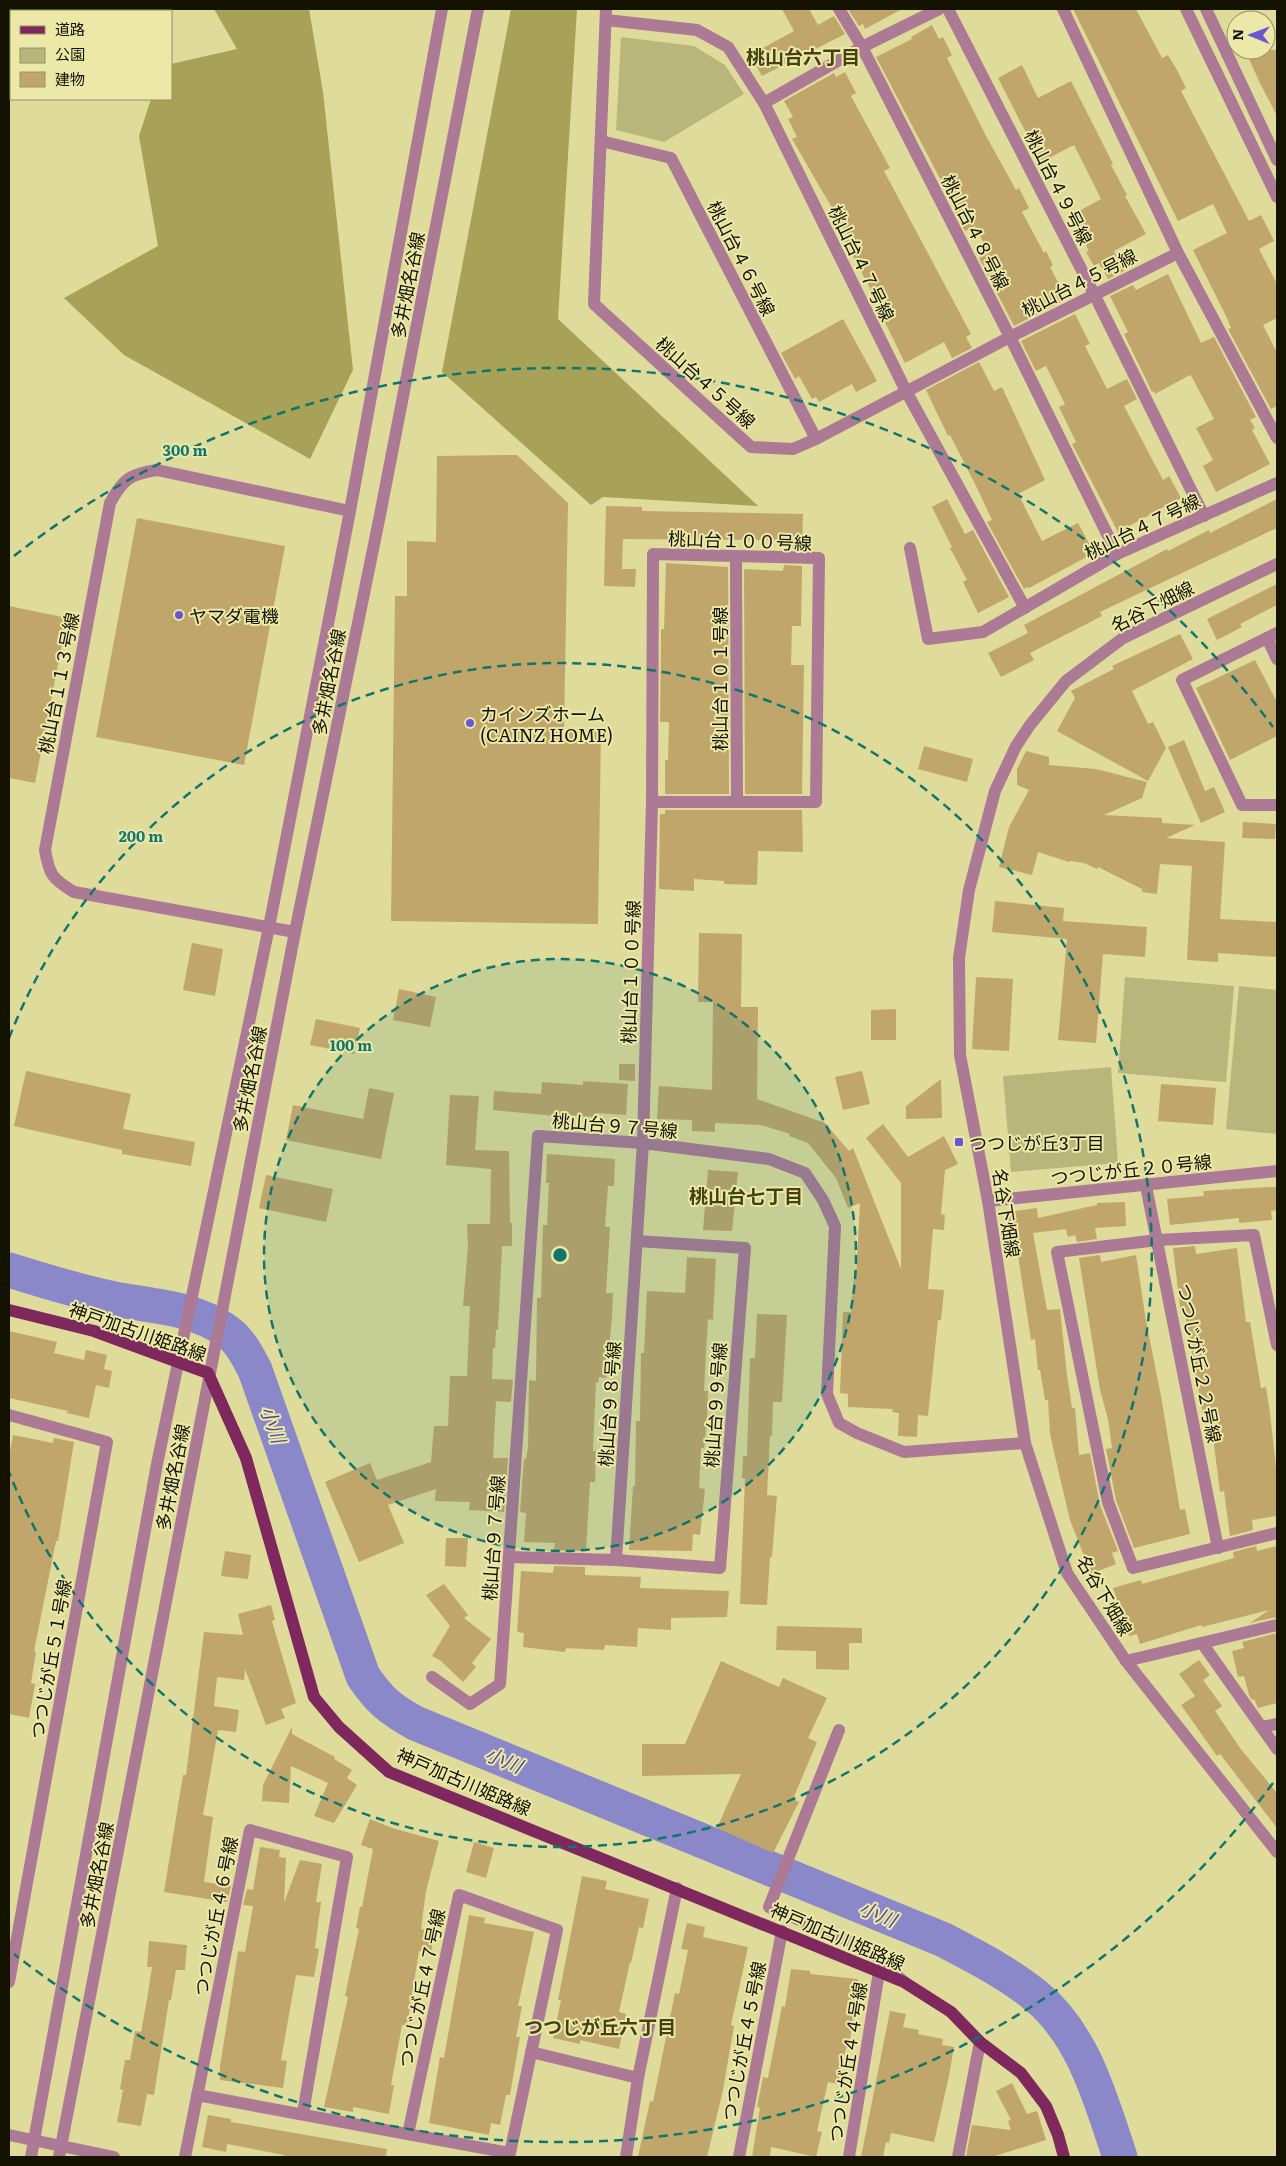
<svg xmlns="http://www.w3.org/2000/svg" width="1286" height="2166" font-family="Literata,'Noto Sans JP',serif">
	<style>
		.green { fill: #b9b67c }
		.forest { fill: #a7a257 }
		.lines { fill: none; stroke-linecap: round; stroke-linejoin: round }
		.river { stroke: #8b88ca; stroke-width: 35 }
		.building { fill: #c1a66c }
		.minor { stroke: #ac7a95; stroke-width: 12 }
		.tertiary { stroke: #ac7a95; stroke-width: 12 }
		.primary { stroke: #7e285e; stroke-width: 12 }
		.ring { fill: none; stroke: #0f766e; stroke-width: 2.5; stroke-dasharray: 9 6 }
		.poi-dot { fill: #6957d0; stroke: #ebe8a8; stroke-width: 2 }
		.labels { text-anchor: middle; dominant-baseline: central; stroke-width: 4; stroke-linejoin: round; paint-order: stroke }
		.street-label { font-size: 18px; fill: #141200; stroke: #ebe8a8 }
		.poi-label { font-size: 18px; fill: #141200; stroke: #ebe8a8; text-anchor: start }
		.neighbourhood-label { font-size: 19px; font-weight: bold; fill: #444112; stroke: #ebe8a8 }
		.water-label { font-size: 19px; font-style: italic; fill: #514899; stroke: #ebe8a8 }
		.centre { fill: #0f766e; stroke: #ebe8a8; stroke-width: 2.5 }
		.ring-label { font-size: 15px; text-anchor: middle; font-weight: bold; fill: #0f766e; stroke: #ebe8a8; stroke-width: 4; stroke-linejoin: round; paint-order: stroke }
	</style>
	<rect width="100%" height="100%" fill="#dedb9b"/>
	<!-- green -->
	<g class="green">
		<path d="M621,37l73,9 31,19 19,29 -80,48 -48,-12z"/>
		<path d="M1125,977l109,9 -8,96 -108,-9z"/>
		<path d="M1239,986l38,4v144l-51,-5z"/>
		<path d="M1111,1067l7,96 -107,9 -8,-96z"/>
	</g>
	<!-- forest -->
	<g class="forest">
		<path d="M214,9h95l14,83 30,278 -43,89 -186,-104 -60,-57 94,-52 -19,-110 12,-37h20v-35l66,-15z"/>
		<path d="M511,9h66l-19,310 200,187 -155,-9 -12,8 -149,-133z"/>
	</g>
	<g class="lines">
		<!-- river -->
		<path class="river" d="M9,1270c30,9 61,19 92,26 40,10 89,9 124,34 15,10 22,25 30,40l108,306c16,24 27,33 52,47l529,217c32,17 64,33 92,56 48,39 65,105 84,161"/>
	</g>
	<!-- building -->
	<g class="building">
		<path d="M782,9h27l9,16 16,-9 11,18 -83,42 -12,-21 44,-24z"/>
		<path d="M848,9h54l-37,20 -2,-5 -4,2z"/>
		<path d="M1073,9h63l26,49 6,-3 9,15 9,18 -5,3 68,130 12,-6 13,26 -15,8 18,35v34l-14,7 14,28v53l-6,3 -43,-80 3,-1 -5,-12 -33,-66 34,-17 -14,-29 -35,17z"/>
		<path d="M932,25l7,14 4,-2 9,18 -5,3 38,76 31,56 3,-2 10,20 -7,4 22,41 2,-2 7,14 -3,2 17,32 -53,27 -35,-68 10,-5 -14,-27 -10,5 -12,-23 2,-1 -79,-150 36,-18 -1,-2z"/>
		<path d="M1245,50h32v66l-18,-35z"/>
		<path d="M1022,65l16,33 33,-17 42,83 -2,1 16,30 -2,1 21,38 -32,17 10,20 -16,8 -9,-16 -5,3 -8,-14 3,-1 -19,-35 31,-17 -27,-54 -33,17 -43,-84z"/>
		<path d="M845,72l11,21 -5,3 39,72 -6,3 87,163 -5,3 6,11 -20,10 -8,-16 -39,21 -26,-53 2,-1 -36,-68 5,-2 -58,-100 5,-2 -9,-18 5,-2 -9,-16 50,-28 2,4z"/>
		<path d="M1168,274l33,69 13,-6 42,80 -6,3 5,8 -3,2 18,34 -54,28 -13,-26 10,-6 -17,-32 18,-9 -22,-42 -2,-2 -35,19 -1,-3 -2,1 -28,-58 4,-2 -18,-36 23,-11 3,5z"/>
		<path d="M1075,314l15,30 -5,2 22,43 20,-10 10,20 -13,7 39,74 6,-4 12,22 -63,34 -46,-88 4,-2 -17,-35 6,-3 -19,-38 -10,5 -15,-30z"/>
		<path d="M843,319l34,62 -21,11 -4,-8 -33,18 -3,-5 -4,2 -13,-23 -4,3 -14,-26z"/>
		<path d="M979,362l15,29 8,-4 43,93 -27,14 24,47 36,-18 16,30 -65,35 -1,-1 -4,2 -37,-67 5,-2 -15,-32 -27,-53 -2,1 -22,-46z"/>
		<path d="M517,455l51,48 -4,228h37l-3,193 -207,-3 4,-325h12v-55l29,1 1,-86z"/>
		<path d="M947,499l18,35 8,-4 36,67 -31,16 -15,-31 4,-2 -17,-32 2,-1 -20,-40z"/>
		<path d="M1277,499v29l-177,84 2,4 -72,37 4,7 -33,17 -13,-24 40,-20 -4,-8 143,-76 1,2 41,-21 1,3z"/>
		<path d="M606,506l36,1v4l161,3 -1,35h-18v-9l-161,-1 -1,30h14l-1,18 -31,-1z"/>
		<path d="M137,518l148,28 -41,219 -148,-28z"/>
		<path d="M666,563l62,4 1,227h-64v-34h3l1,-38h-9l1,-73v-20h3z"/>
		<path d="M784,565l18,1v5l-1,55h-9l-1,39h13l-2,129h-57l-1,-225 39,2z"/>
		<path d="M1277,584v21l-37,19 2,3 -25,13 -10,-21z"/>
		<path d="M9,606l58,12 -32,165 -26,-5z"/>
		<path d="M1180,634l13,25 -61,32 16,33 5,-2 13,26 -18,33 -91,-50 18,-33 -4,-7 43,-22 -2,-3z"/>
		<path d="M1255,660l22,42v34l-47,24 -34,-72z"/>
		<path d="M1184,740l21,51 9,-4 11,25 -24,11 -33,-76z"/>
		<path d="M924,746l49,13 -6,23 -49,-13z"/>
		<path d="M1026,751l23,6v8l47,4 51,13 -5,16 -38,17 58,3v5l33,2 -29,13 59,4 -5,77 57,3v35l-59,-4v9l-31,-2 5,-94 -32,-2 -3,30 -15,-2v-3l-44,-22 -1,2 -13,-6 -14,-2 -1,1 -31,-10 -6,23 -33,-8 10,-40 20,-37 -12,-5v-16z"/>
		<path d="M665,810h137l1,42 -45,-1 -1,34 -33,-1v-3l-30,-2v12l-35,-2 1,-75h5z"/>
		<path d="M1243,822l33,2 -1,15 -33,-1z"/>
		<path d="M995,901l69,7 -1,13 84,6 -2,30 -42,-3 -7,89 -38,-3 9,-101 -75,-7z"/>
		<path d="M699,933l43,1 -1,73h17l-1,92 68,24 24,28 4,-3 48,121v-86l-35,-45 17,-14 25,33 36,-21 14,28 -13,6 -4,44 4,1 -1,15 -11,-1 -5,60 16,1 -3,30h-3l-10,96 -10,-1 -1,22 -19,-1 1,-23 -7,-1 1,-3 -45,-2v-13l-8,-1 3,-81h8l3,-35h2l4,-74 -12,5 -12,-30 -28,-35 -19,-7 1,-2 -29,-9 -46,-2v9l-23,-1v-11l-35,-1 2,-33 53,4 1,-88h-15z"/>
		<path d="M192,943l31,6 -8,47 -32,-6z"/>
		<path d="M976,977l37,2 -4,72 -37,-2z"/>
		<path d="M399,989l37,8 -6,30 -37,-7z"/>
		<path d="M896,1009v31h-25v-30z"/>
		<path d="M316,1019l44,9 -6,26 -44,-9z"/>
		<path d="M619,1064h16v17l-16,-1z"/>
		<path d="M26,1071l105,23 -8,35 72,13 -4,24 -69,-12v-4l-108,-24z"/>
		<path d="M862,1071l8,33 -27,6 -8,-33z"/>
		<path d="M941,1079l1,39 -36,1v-13z"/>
		<path d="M583,1081l45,3 -2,31 -29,-2v4l-32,-2v2l-72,-7 1,-19 47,3 1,-12 41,3z"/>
		<path d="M1161,1084l55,4 -3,37 -55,-4z"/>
		<path d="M369,1088l25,5 -13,66 -95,-19 7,-35 70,14z"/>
		<path d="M450,1095l29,1 -4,54 34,1 1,72h2v23h-10l-4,84h-2l-1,18h-2l-1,31 21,1 -2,22 -15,-1 -3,57h15l-4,54 -35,-2 1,-8 -35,-1 1,-12 -48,16 16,38 -45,19 -34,-80 45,-19 7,17 54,-18 3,-36h14l2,-50h17l3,-70h-7l5,-59 -1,-23h23l1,-55 -45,-4z"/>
		<path d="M547,1154l68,5 -1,27h-6l-3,41h5l-4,66h7l-1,24 -6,61 -7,-1 -1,6 -2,-1 -3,69h3l-1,31h-5l-4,69 -32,-1 1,-7 -31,-1 2,-29 -6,-1 4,-53h2l2,-12 1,-67 7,1 1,-83h4l2,-73h4l2,-42h-3z"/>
		<path d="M708,1170l30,2 -6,59 -29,-1z"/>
		<path d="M266,1175l67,14 -7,33 -67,-14z"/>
		<path d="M1269,1187h8v23l-6,1 1,9 -33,3v-5l-69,7 -3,-26 37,-3 -1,-5z"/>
		<path d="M1125,1202l1,24 -31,2 2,11 -20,3 -2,-7 -7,2 -2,-8 -33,4 14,77 13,-1 7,66 5,33h3l4,47 11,-2 10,52 18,46 -6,2 4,11 -25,10 -21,-54 -13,-55 -7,-31 -2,-34h-3l-5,-30h-2l-3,-31 -4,1 -16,-104h-5l-2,-24 29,-4 1,10 59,-13v-2z"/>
		<path d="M1195,1246l1,8 41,-6 9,74h4l11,66 5,-1 4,26 7,63v40l-25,4 1,10 -23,6 -6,-45 -4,1 -10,-78 -7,1 -18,-101h-4l-8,-66z"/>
		<path d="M1100,1255l1,7 35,-7 10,66 15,75 19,114 5,-1 5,25 -56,14 -18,-48 -10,-51 6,-1 -4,-29 -8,-29 -21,-132z"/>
		<path d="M687,1257l29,2 -3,61 -5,-1 -2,33 -2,39h4l-1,27 -3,30h-3l-2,40 6,1 -5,46 -7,-1 -1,17 -63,-1 4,-64h2l1,-65h4l1,-68h3l3,-62 38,2z"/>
		<path d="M757,1314l30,1 -5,87h-9l-1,34h-2l-3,59 10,1 -5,61h-2l-3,48 -27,-1 5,-125 -3,-1 1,-22h4l3,-98h5z"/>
		<path d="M9,1331l48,11 -3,11 30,7 2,-10 21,5 -3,14 8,2 -3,17 -13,-3 -7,33 -22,-5 1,-2 -59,-13z"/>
		<path d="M13,1435l40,8 1,-5 20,4 -16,99h-2l-22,110 2,1 -5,31 4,1 -6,34 -20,-4v-257z"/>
		<path d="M446,1538h22l-2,29 -21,-1z"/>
		<path d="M1256,1546l1,5 20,-5v71l-27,6 19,-13 -67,17 -1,-2 -61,19 -3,-10 -8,2 -16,-48 28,-8 1,4 92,-26 -1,-6z"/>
		<path d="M225,1551l26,4 -3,24 -27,-3z"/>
		<path d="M554,1566l31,1v8l56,2 -1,11 89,3 -2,26 -56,1v12l-33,-2 -1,19 -32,-2 -1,5 -38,-2 -1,4 -42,-5 1,-14 -7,-1 4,-61 32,2z"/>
		<path d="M444,1584l24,31 -4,3 27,21 -19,24 4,4 -13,15 -22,-21 -9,-5 18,-30 -24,-31z"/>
		<path d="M271,1605l4,15 -3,1 24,82 -15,6 4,9 -19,7 -21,-56 -1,11 -27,-3 -3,29 25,4 -3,22 -18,-2 -15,85 10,2 -9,65 27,4 -4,16 -63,-10 19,-117h3l18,-143 39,3 -5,-21z"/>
		<path d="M777,1626l85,2v15h-13v27l-33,-1v-18l-40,-1z"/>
		<path d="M1277,1633v70l-19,5 -4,-9 -2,1 -3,-5 -5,-19 -6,1 -6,-26 12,-3 -2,-6z"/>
		<path d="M1199,1660l11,15 -7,5 19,26 -7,5 25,37 37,45v35l-57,-74 -3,2 -36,-51 14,-9 -16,-22z"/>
		<path d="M721,1661l58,26 4,-9 44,20 -19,40 9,4 -24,57 6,3 -26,51 -56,-25 24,-54 -99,2v-32h43z"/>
		<path d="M292,1727v7l43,23 -1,2 18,11 -5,8 10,7 -23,38 -20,-7 14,-33 -37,-17 -2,37 -27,-2 1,-16z"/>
		<path d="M370,1819l22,9 47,13 -13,50 -5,38 14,3 -4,21 -12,-2 -12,75 -5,-1 -11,60h3l-5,29 -36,-7v5l-29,-5 24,-110 -3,-1 14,-67 -3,-1 4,-21h2l11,-58 -12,-4z"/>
		<path d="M474,1842l20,6 -8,30 -20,-6z"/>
		<path d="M260,1847l20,3 -1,7 7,1 -2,45 16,-43 22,4 -6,38h5l-6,46 4,1 -5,28 -18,-2 -15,85 6,1 -4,27 -63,-8v-13l18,-116 7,1 8,-46 -10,-1 4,-16 6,1z"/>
		<path d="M582,1876l25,5 -2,8 44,10 -6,29 -4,-1 -8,36 -1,-1 -11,50 7,2 -7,35 -39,-9v4l-27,-6 8,-38h-3z"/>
		<path d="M469,1915l16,3 -1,5 50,9 -16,74h4l-6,31h4l-10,58h-4l-6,30 -9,-2 -2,12 -60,-12 11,-66 4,1z"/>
		<path d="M687,1923l18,4 -2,10 45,10 -17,78 3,1 -11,64 -16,67h-69l12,-56 3,1 22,-109 4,1 9,-44 -7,-1z"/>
		<path d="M149,1941l38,4 -2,25h-9l-5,30h-2l-15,95 -7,-1 -6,32 -24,-4 6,-32 -3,-1 5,-29h5l5,-29 6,1 6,-32 5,-33h-5z"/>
		<path d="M791,1969l19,2v3l48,5 -9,69h-3l-8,36 -10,-2 -11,49 5,1 -6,25 -45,-10 -1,10h-18l8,-49 -3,-1 6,-30 5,1 14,-72 3,1z"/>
		<path d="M890,2011l16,3 -3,13 16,3 -1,4 25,5 -1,6 12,2 -5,29 -15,66 -43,-9 -2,10 -3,-1 -3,15h-22z"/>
		<path d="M1012,2083l15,31 10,-3 9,29 -54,17h-26l6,-32 39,5 -3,-9 3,-1 -15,-29z"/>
		<path d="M208,2115l23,4v3l156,27 -1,8h-103l1,-2 -57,-11 -1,8 -24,-5z"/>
	</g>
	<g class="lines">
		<!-- minor -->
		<g class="minor">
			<path d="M606,9l-12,295 157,143 42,2 23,-10 194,-102 168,-84"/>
			<path d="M839,9l23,38 148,290 107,217"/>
			<path d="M948,9l146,285 110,222"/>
			<path d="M1063,9l115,244 99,185"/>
			<path d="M606,20l91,10 31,17 36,56 142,288 119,217"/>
			<path d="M764,103l98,-56 77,-38"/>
			<path d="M601,141l70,17 145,281"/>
			<path d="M910,548l18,91 55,-7 134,-78 160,-71"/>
			<path d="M653,554l166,4 -3,244h-164z"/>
			<path d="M736,556l1,246"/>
			<path d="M1277,633l-95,47 60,125h35"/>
			<path d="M1267,638l10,21"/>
			<path d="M1146,1186l72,362"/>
			<path d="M988,1201l289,-30"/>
			<path d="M1277,1345l-23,-110 -96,5 -101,12 51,250 25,66 144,-35"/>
			<path d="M9,1415l98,27 -98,540"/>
			<path d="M509,1557l107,3 27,-417 9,-341"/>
			<path d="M616,1560l104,8 25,-320 -108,-7"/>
			<path d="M1202,1643l75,106"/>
			<path d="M1126,1661l151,-36"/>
			<path d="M432,1677l38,27 30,-20 38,-548"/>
			<path d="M1262,1727l15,-3"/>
			<path d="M839,1730l-70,177 101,43 33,31"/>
			<path d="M531,2052l107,26"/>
			<path d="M197,2095l313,58 47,-223 -98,-35 -51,239"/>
			<path d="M9,2135l105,22"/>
			<path d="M185,2157l65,-327 97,27 -44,256"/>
			<path d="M626,2157l12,-79 39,-190"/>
			<path d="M739,2157l43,-226"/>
			<path d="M849,2157l30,-185"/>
			<path d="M958,2157l22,-115"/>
		</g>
		<!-- tertiary -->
		<g class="tertiary">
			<path d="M1186,9l91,188"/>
			<path d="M1206,9l71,151"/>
			<path d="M1277,564l-154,74 -57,43 -36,44 -14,21 -21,45 -26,99 -10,68 1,97 28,146 37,242 42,130 59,88 151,191"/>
			<path d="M295,932l-221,-40c-22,-13 -25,-18 -29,-42l65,-347c13,-24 20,-29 47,-33l193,41"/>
			<path d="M538,1136l105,7 126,16 36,14 18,27 12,26 -8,168 12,29 18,10 47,19 121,-9"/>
			<path d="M31,2157l126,-693 112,-537 81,-416 92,-502"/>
			<path d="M59,2157l236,-1225 85,-417 98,-506"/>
		</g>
		<!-- primary -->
		<path class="primary" d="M9,1310l85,21 114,42 38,85 68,239 25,30 50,45 515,210 47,30 29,30 41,31 25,33 12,29 6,22"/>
	</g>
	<!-- distance rings -->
	<circle cx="560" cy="1255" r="296" fill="#0f766e" fill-opacity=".12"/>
	<g class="ring">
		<circle cx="560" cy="1255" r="296"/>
		<path d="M9 1038A592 592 0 1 1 9 1472"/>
		<path d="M1273 1783A887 887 0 0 1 14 1954M14 556A887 887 0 0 1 1273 727"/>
	</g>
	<!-- markers -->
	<g class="poi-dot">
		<circle cx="179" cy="615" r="5"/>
		<circle cx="470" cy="723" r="5"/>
		<rect x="954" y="1137" width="10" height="10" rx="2.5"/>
	</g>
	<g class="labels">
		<!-- street labels -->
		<g class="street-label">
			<text transform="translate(1059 187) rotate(63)">桃山台４９号線</text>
			<text transform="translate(976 232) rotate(63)">桃山台４８号線</text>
			<text transform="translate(742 258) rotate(63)">桃山台４６号線</text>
			<text transform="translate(862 263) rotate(64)">桃山台４７号線</text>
			<text transform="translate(1079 282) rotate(-27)">桃山台４５号線</text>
			<text transform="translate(407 285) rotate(-79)">多井畑名谷線</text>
			<text transform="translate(706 382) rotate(42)">桃山台４５号線</text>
			<text transform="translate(1142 526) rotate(-26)">桃山台４７号線</text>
			<text transform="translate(740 540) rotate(2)">桃山台１００号線</text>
			<text transform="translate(1152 606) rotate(-27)">名谷下畑線</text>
			<text transform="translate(719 679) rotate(-90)">桃山台１０１号線</text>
			<text transform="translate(328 682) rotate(-79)">多井畑名谷線</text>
			<text transform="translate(58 683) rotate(-79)">桃山台１１３号線</text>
			<text transform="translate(630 972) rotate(-88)">桃山台１００号線</text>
			<text transform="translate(249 1079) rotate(-79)">多井畑名谷線</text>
			<text transform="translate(615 1125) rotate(5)">桃山台９７号線</text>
			<text transform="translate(1131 1169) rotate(-6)">つつじが丘２０号線</text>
			<text transform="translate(1007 1213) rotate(81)">名谷下畑線</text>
			<text transform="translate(138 1331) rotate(19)">神戸加古川姫路線</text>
			<text transform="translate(1200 1363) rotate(79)">つつじが丘２２号線</text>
			<text transform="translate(609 1404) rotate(-86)">桃山台９８号線</text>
			<text transform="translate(715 1405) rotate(-86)">桃山台９９号線</text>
			<text transform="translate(172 1477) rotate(-79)">多井畑名谷線</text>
			<text transform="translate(493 1538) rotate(-86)">桃山台９７号線</text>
			<text transform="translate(1105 1595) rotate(59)">名谷下畑線</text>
			<text transform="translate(50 1659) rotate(-80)">つつじが丘５１号線</text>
			<text transform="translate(464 1781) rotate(23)">神戸加古川姫路線</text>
			<text transform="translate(96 1875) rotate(-79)">多井畑名谷線</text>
			<text transform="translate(215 1916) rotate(-79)">つつじが丘４６号線</text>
			<text transform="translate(838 1936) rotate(23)">神戸加古川姫路線</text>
			<text transform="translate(421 1988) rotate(-78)">つつじが丘４７号線</text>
			<text transform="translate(743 2041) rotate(-79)">つつじが丘４５号線</text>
			<text transform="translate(847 2062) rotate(-81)">つつじが丘４４号線</text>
		</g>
		<!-- poi labels -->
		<g class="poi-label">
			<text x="189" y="615">ヤマダ電機</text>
			<text x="480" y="713">カインズホーム<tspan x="480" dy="21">(CAINZ HOME)</tspan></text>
			<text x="969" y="1142">つつじが丘3丁目</text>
		</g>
		<!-- neighbourhood labels -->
		<g class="neighbourhood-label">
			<text x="803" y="56">桃山台六丁目</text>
			<text x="746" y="1195">桃山台七丁目</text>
			<text x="600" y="2026">つつじが丘六丁目</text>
		</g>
		<!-- water labels -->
		<g class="water-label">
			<text transform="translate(274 1424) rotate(70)">小川</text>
			<text transform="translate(504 1759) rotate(22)">小川</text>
			<text transform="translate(878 1913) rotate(22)">小川</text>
		</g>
	</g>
	<circle cx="560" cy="1255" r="8" class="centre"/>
	<g class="ring-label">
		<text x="185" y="456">300 m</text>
		<text x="141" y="842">200 m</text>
		<text x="351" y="1051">100 m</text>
	</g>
	<!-- border -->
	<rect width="1286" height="2166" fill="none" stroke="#141200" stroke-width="20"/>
	<!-- legend -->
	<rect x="10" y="10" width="162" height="90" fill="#ebe8a8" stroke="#959265"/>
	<rect x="20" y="26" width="25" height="8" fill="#7e285e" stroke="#959265"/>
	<text x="55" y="35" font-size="15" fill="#141200">道路</text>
	<rect x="20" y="48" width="25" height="15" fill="#b9b67c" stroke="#959265"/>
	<text x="55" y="60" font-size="15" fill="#141200">公園</text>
	<rect x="20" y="72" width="25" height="15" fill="#c1a66c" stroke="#959265"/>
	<text x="55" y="85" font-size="15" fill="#141200">建物</text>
	<!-- north arrow -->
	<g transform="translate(1251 35) rotate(271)"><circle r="24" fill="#ebe8a8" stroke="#959265"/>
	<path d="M0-4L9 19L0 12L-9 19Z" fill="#6957d0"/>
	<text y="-8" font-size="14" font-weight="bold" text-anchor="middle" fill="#141200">N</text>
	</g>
</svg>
